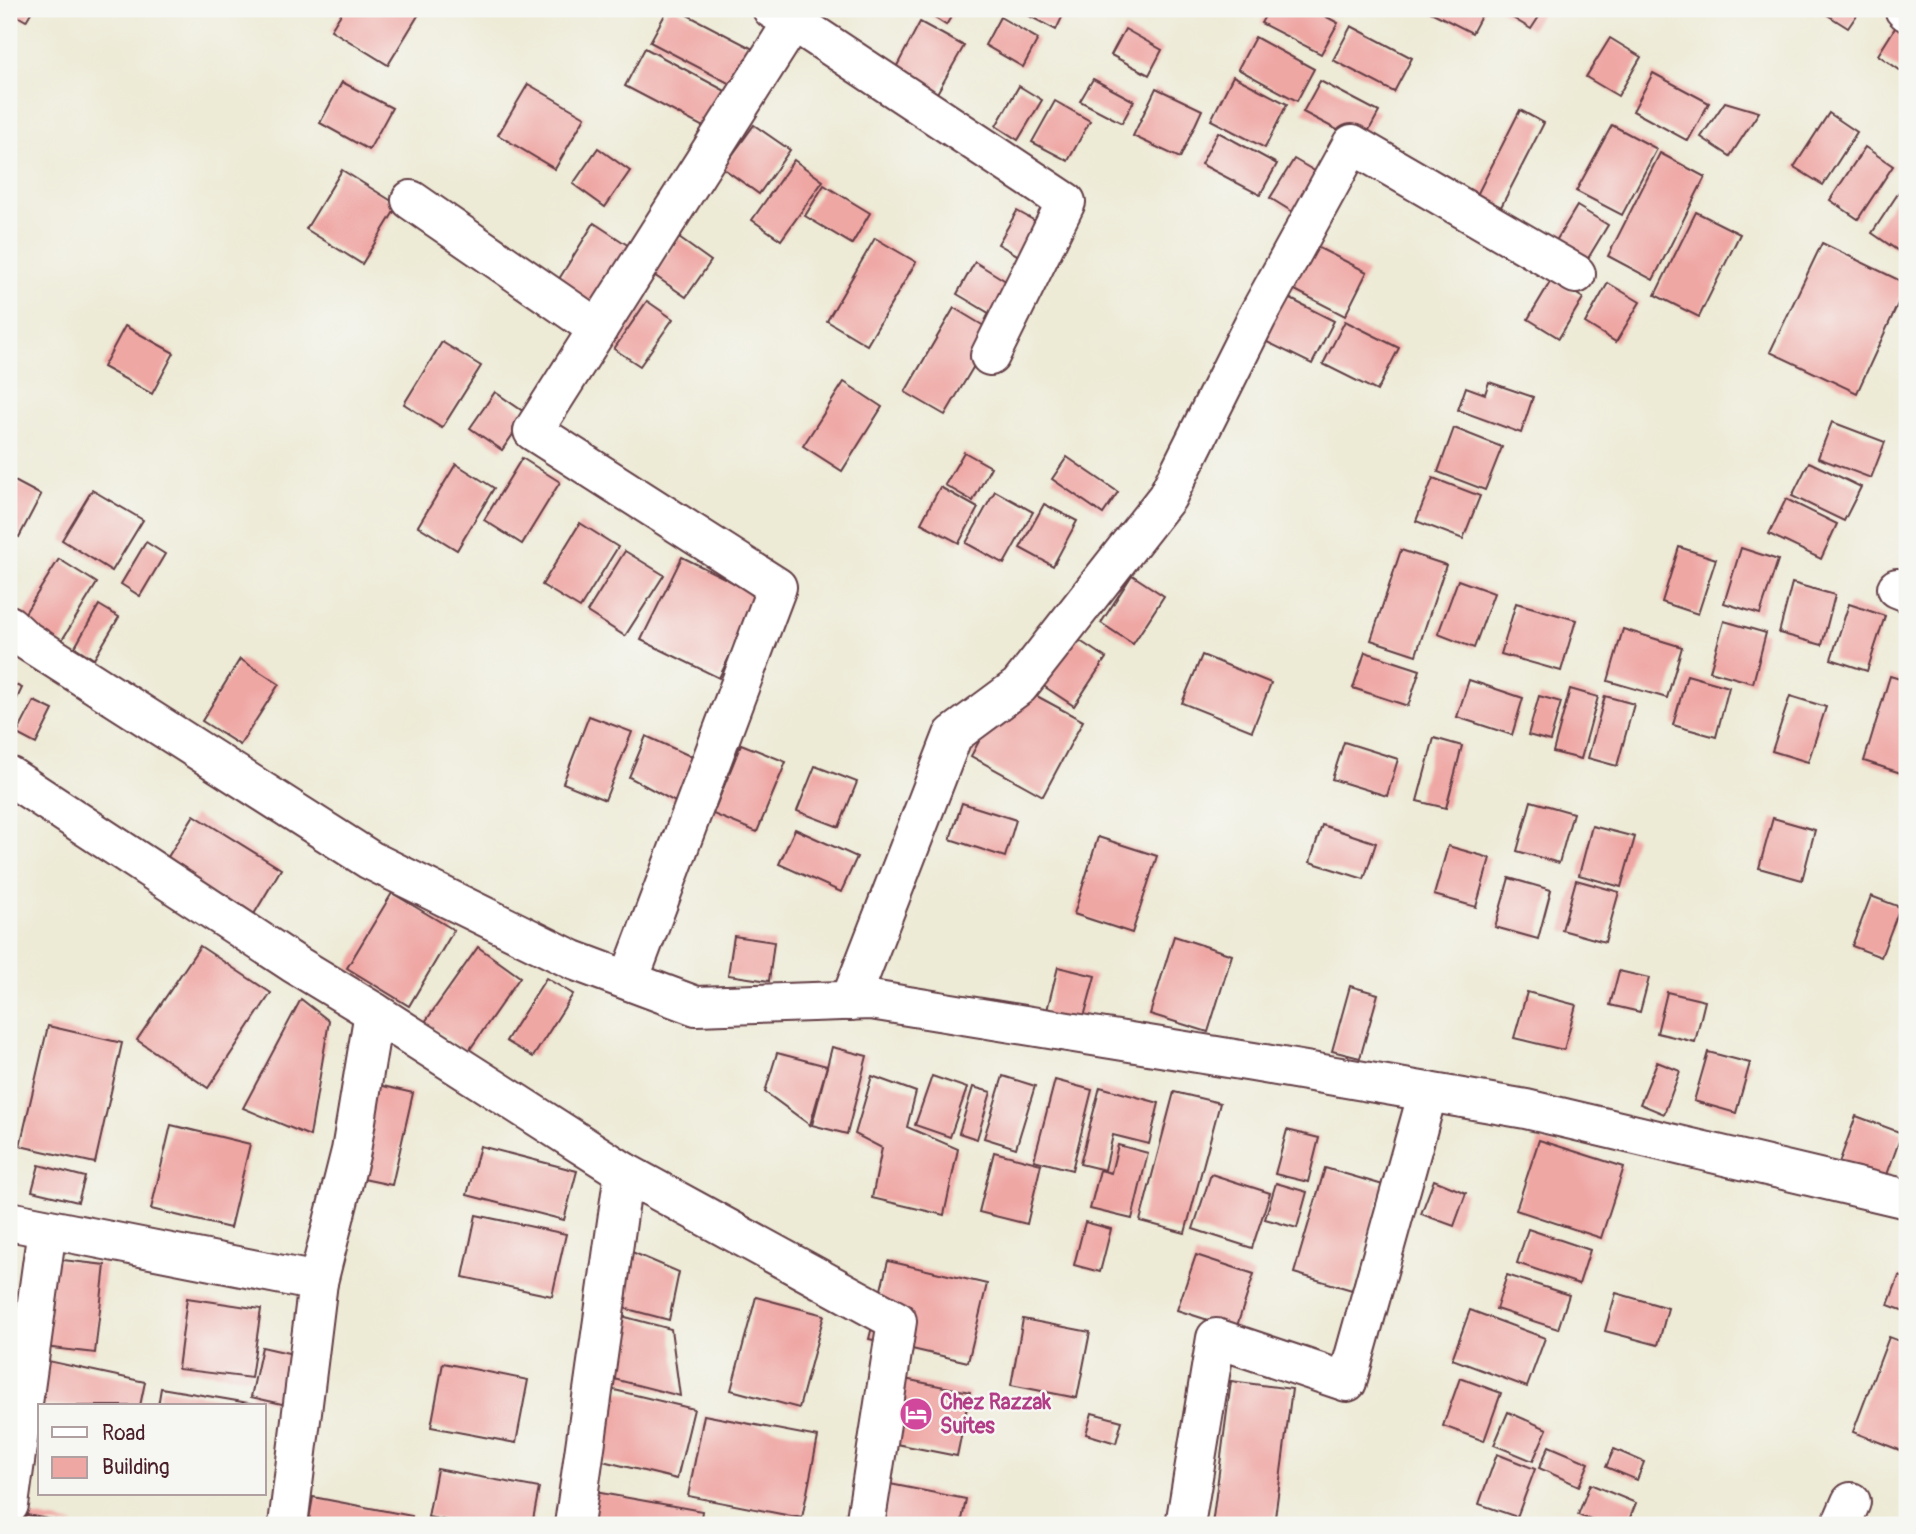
<svg xmlns="http://www.w3.org/2000/svg" width="1916" height="1534" font-family="Pangolin,sans-serif">
	<style>
		.building { fill: #efa7a4 }
		.lines { fill: none; stroke-linecap: round; stroke-linejoin: round }
		.minor-casing { stroke: #623d44; stroke-width: 42 }
		.minor { stroke: #fff; stroke-width: 38 }
		.labels { text-anchor: middle; dominant-baseline: central; stroke-width: 5; stroke-linejoin: round; paint-order: stroke }
		.hotel-label { font-size: 21px; font-weight: bold; fill: #b23c85; stroke: #f6f6f2; text-anchor: start }
	</style>
	<rect width="100%" height="100%" fill="#f6f6f2"/>
	<filter id="ink" filterUnits="userSpaceOnUse"><feTurbulence type="fractalNoise" baseFrequency=".0143" numOctaves="2"/><feDisplacementMap in="SourceGraphic" scale="14" xChannelSelector="R" yChannelSelector="G"/><feConvolveMatrix kernelMatrix="1 2 1 2 8 2 1 2 1" color-interpolation-filters="sRGB"/></filter>
	<filter id="wash" filterUnits="userSpaceOnUse"><feTurbulence type="fractalNoise" baseFrequency=".00686" numOctaves="4" result="noise"/><feDisplacementMap in="SourceGraphic" scale="28" xChannelSelector="R" yChannelSelector="G"/><feGaussianBlur stdDeviation="1.57" result="paint"/><feColorMatrix in="noise" values="0 0 0 0 0 0 0 0 0 0 0 0 0 0 0 0 0 1.4 0 .05"/><feComposite in="paint" operator="in"/></filter>
	<g filter="url(#wash)">
		<rect width="100%" height="100%" fill="#edead5"/>
		<g id="blocks">
			<!-- building -->
			<g class="building">
				<path d="M9,9h24l-7,12 -17,-10z"/>
				<path d="M344,9h78l-34,56 -57,-35z"/>
				<path d="M668,9h8l77,40 -19,37 -84,-44z"/>
				<path d="M929,9h27l-10,16 -19,-12z"/>
				<path d="M1016,9h50l-10,21z"/>
				<path d="M1269,9h43l26,14 -17,31 -60,-31z"/>
				<path d="M1425,9h60l-13,24z"/>
				<path d="M1498,9h46l-13,20z"/>
				<path d="M1818,9h43l-13,19z"/>
				<path d="M1907,9v66l-29,-20z"/>
				<path d="M1000,17l38,22 -15,28 -38,-22z"/>
				<path d="M920,22l44,24 -32,56 -42,-23z"/>
				<path d="M1351,26l61,32 -18,34 -61,-32z"/>
				<path d="M1125,29l37,21 -13,25 -38,-20z"/>
				<path d="M1255,37l59,32 -17,32 -59,-32z"/>
				<path d="M1610,38l31,19 -23,39 -32,-19z"/>
				<path d="M645,48l84,45 -20,37 -84,-44z"/>
				<path d="M1653,73l56,30 -21,38 -55,-30z"/>
				<path d="M1233,76l54,28 -22,44 -54,-28z"/>
				<path d="M1093,79l41,22 -12,22 -42,-22z"/>
				<path d="M1320,81l59,31 -17,31 -59,-31z"/>
				<path d="M342,82l50,26 -23,42 -49,-27z"/>
				<path d="M528,84l57,33 -30,52 -57,-34z"/>
				<path d="M1019,86l23,14 -24,40 -22,-14z"/>
				<path d="M1156,88l46,22 -22,48 -47,-22z"/>
				<path d="M1055,101l35,20 -22,40 -36,-19z"/>
				<path d="M1725,102l34,10 -29,44 -29,-19z"/>
				<path d="M1520,110l24,13 -43,84 -24,-12z"/>
				<path d="M1829,113l28,19 -34,53 -29,-18z"/>
				<path d="M754,125l36,25 -31,44 -36,-26z"/>
				<path d="M1612,125l45,24 -35,66 -46,-24z"/>
				<path d="M1218,132l59,32 -17,31 -59,-31z"/>
				<path d="M1865,147l28,19 -35,53 -28,-19z"/>
				<path d="M598,148l32,23 -25,36 -32,-23z"/>
				<path d="M1660,153l45,24 -52,103 -45,-24z"/>
				<path d="M1294,159l31,18 -24,40 -31,-19z"/>
				<path d="M794,160l29,21 -42,59 -29,-20z"/>
				<path d="M342,170l56,35 -36,59 -56,-35z"/>
				<path d="M1907,180v62l-7,10 -28,-19z"/>
				<path d="M824,185l46,28 -18,31 -47,-28z"/>
				<path d="M1577,206l31,19 -24,40 -31,-19z"/>
				<path d="M1017,211l27,15 -18,34 -28,-16z"/>
				<path d="M1696,212l44,22 -41,83 -44,-22z"/>
				<path d="M594,223l38,25 -40,63 -38,-24z"/>
				<path d="M679,238l32,23 -25,36 -32,-22z"/>
				<path d="M875,238l41,24 -49,83 -40,-24z"/>
				<path d="M1822,243l85,41 -50,109 -87,-41z"/>
				<path d="M1313,245l54,27 -22,44 -54,-28z"/>
				<path d="M975,262l47,29 -18,31 -47,-28z"/>
				<path d="M1552,279l31,19 -24,40 -31,-19z"/>
				<path d="M1608,283l32,19 -24,40 -31,-19z"/>
				<path d="M1279,293l55,28 -22,43 -55,-27z"/>
				<path d="M647,301l26,18 -33,47 -26,-17z"/>
				<path d="M954,308l40,24 -49,83 -40,-23z"/>
				<path d="M1345,321l54,27 -22,43 -54,-27z"/>
				<path d="M125,326l49,27 -22,41 -49,-27z"/>
				<path d="M442,342l39,24 -39,62 -38,-24z"/>
				<path d="M844,382l38,25 -40,64 -39,-25z"/>
				<path d="M1489,382l44,15 -12,36 -63,-23 8,-23 19,7z"/>
				<path d="M495,392l32,22 -25,36 -32,-22z"/>
				<path d="M1832,422l53,20 -14,36 -53,-20z"/>
				<path d="M1454,428l48,19 -17,43 -47,-18z"/>
				<path d="M964,452l27,15 -18,34 -28,-16z"/>
				<path d="M1067,457l51,35 -15,22 -51,-35z"/>
				<path d="M522,458l38,24 -38,62 -38,-24z"/>
				<path d="M1809,462l52,25 -17,34 -52,-25z"/>
				<path d="M456,464l38,24 -37,62 -39,-24z"/>
				<path d="M9,478l32,17 -22,42 -10,-6z"/>
				<path d="M1433,478l47,18 -17,43 -47,-18z"/>
				<path d="M940,487l38,21 -19,35 -38,-20z"/>
				<path d="M92,490l51,30 -31,51 -50,-31z"/>
				<path d="M995,491l38,21 -29,52 -38,-21z"/>
				<path d="M1786,499l51,25 -16,35 -52,-25z"/>
				<path d="M1044,504l33,17 -24,45 -33,-18z"/>
				<path d="M580,523l38,24 -38,61 -38,-23z"/>
				<path d="M146,542l19,12 -25,42 -19,-12z"/>
				<path d="M1679,547l37,12 -18,55 -36,-12z"/>
				<path d="M1741,548l37,12 -18,54 -36,-11z"/>
				<path d="M1401,550l45,15 -30,90 -45,-15z"/>
				<path d="M625,551l39,24 -39,61 -38,-24z"/>
				<path d="M682,557l77,38 -40,83 -78,-38z"/>
				<path d="M59,559l38,24 -38,62 -39,-24z"/>
				<path d="M1132,575l32,21 -31,48 -32,-21z"/>
				<path d="M1458,580l36,13 -20,55 -36,-14z"/>
				<path d="M1792,583l43,12 -13,50 -43,-12z"/>
				<path d="M1516,603l60,17 -15,51 -60,-17z"/>
				<path d="M1849,604l36,12 -18,55 -36,-12z"/>
				<path d="M99,605l20,12 -25,42 -19,-12z"/>
				<path d="M1724,621l42,12 -13,50 -43,-12z"/>
				<path d="M1623,629l59,18 -15,51 -59,-17z"/>
				<path d="M1074,637l32,21 -32,48 -32,-21z"/>
				<path d="M1365,652l55,18 -12,36 -55,-18z"/>
				<path d="M1202,655l69,28 -19,48 -70,-28z"/>
				<path d="M240,659l39,25 -39,61 -38,-24z"/>
				<path d="M1687,675l42,12 -13,50 -43,-12z"/>
				<path d="M1890,676l17,5v94l-43,-14z"/>
				<path d="M1469,680l54,18 -11,37 -55,-18z"/>
				<path d="M9,682l13,6 -13,27z"/>
				<path d="M1011,682l72,39 -40,75 -72,-40z"/>
				<path d="M1570,689l28,8 -17,62 -28,-7z"/>
				<path d="M1539,696l22,6 -11,39 -22,-6z"/>
				<path d="M1605,696l29,8 -17,62 -29,-8z"/>
				<path d="M1790,696l36,11 -18,55 -36,-11z"/>
				<path d="M34,701l19,9 -17,34 -19,-10z"/>
				<path d="M589,716l43,16 -27,68 -42,-17z"/>
				<path d="M646,736l53,24 -22,43 -48,-26z"/>
				<path d="M1434,738l28,8 -16,62 -29,-7z"/>
				<path d="M1344,742l54,17 -11,37 -55,-17z"/>
				<path d="M741,744l45,18 -29,70 -44,-18z"/>
				<path d="M815,766l42,16 -18,45 -42,-16z"/>
				<path d="M1531,801l42,12 -14,50 -42,-12z"/>
				<path d="M962,803l54,17 -11,37 -55,-18z"/>
				<path d="M194,815l87,54 -30,50 -88,-54z"/>
				<path d="M1773,818l42,12 -13,50 -43,-12z"/>
				<path d="M1322,825l54,18 -12,36 -54,-17z"/>
				<path d="M1592,826l43,11 -14,50 -42,-12z"/>
				<path d="M795,829l62,28 -16,35 -62,-28z"/>
				<path d="M1098,837l59,19 -25,77 -58,-19z"/>
				<path d="M1448,846l42,12 -14,49 -42,-12z"/>
				<path d="M1509,878l42,12 -13,49 -43,-12z"/>
				<path d="M1576,880l43,12 -14,50 -43,-12z"/>
				<path d="M392,893l62,37 -45,76 -62,-38z"/>
				<path d="M1871,896l29,11 -19,50 -29,-11z"/>
				<path d="M734,936l40,6 -5,39 -41,-6z"/>
				<path d="M1174,936l58,19 -24,77 -58,-18z"/>
				<path d="M200,946l71,47 -63,95 -71,-48z"/>
				<path d="M478,947l42,30 -52,75 -43,-30z"/>
				<path d="M1058,967l37,9 -15,56 -36,-10z"/>
				<path d="M1619,971l30,7 -9,34 -30,-7z"/>
				<path d="M546,978l27,16 -40,63 -27,-16z"/>
				<path d="M1350,986l28,8 -18,64 -28,-7z"/>
				<path d="M1527,992l49,13 -12,45 -50,-12z"/>
				<path d="M1667,992l38,9 -10,41 -38,-9z"/>
				<path d="M301,999l28,22 -19,115 -67,-28z"/>
				<path d="M48,1026l74,17 -27,120 -75,-17z"/>
				<path d="M832,1047l35,9 -20,78 -35,-9z"/>
				<path d="M1708,1052l42,11 -14,50 -42,-12z"/>
				<path d="M777,1053l50,13 -17,59 -45,-33z"/>
				<path d="M1657,1062l23,9 -16,43 -24,-10z"/>
				<path d="M872,1076l44,16 -9,35 51,22 -14,66 -72,-17 10,-50 -27,-14z"/>
				<path d="M932,1076l35,12 -17,49 -35,-12z"/>
				<path d="M1003,1076l32,10 -19,62 -32,-10z"/>
				<path d="M1055,1080l37,10 -20,80 -38,-10z"/>
				<path d="M370,1083l43,10 -21,92 -43,-9z"/>
				<path d="M973,1087l18,5 -14,47 -18,-6z"/>
				<path d="M1100,1087l59,16 -10,41 -36,-9 -8,35 -25,-6z"/>
				<path d="M1174,1092l46,11 -35,130 -45,-12z"/>
				<path d="M1856,1116l46,17 -18,50 -46,-17z"/>
				<path d="M171,1125l79,19 -20,84 -79,-19z"/>
				<path d="M1287,1130l32,8 -11,44 -33,-8z"/>
				<path d="M1539,1140l85,27 -23,71 -85,-28z"/>
				<path d="M1118,1145l30,8 -16,66 -42,-10 10,-39 11,3z"/>
				<path d="M480,1146l97,25 -13,49 -97,-25z"/>
				<path d="M994,1152l47,12 -14,60 -48,-12z"/>
				<path d="M39,1165l46,12 -7,25 -46,-11z"/>
				<path d="M1325,1168l58,17 -31,105 -58,-17z"/>
				<path d="M1211,1174l59,19 -18,55 -59,-19z"/>
				<path d="M1434,1180l32,13 -12,33 -33,-12z"/>
				<path d="M1276,1183l31,9 -10,36 -32,-9z"/>
				<path d="M476,1215l90,19 -14,62 -89,-19z"/>
				<path d="M1085,1222l26,7 -11,43 -26,-7z"/>
				<path d="M1528,1229l62,21 -11,34 -62,-21z"/>
				<path d="M632,1252l47,20 -10,48 -53,-14z"/>
				<path d="M1196,1255l58,19 -18,55 -59,-19z"/>
				<path d="M54,1259l51,6 -10,88 -51,-6z"/>
				<path d="M888,1261l99,23 -19,78 -99,-23z"/>
				<path d="M1507,1275l62,20 -11,34 -62,-20z"/>
				<path d="M1899,1276l8,3v33l-19,-7z"/>
				<path d="M1616,1293l52,15 -10,37 -53,-14z"/>
				<path d="M756,1297l68,18 -25,93 -68,-18z"/>
				<path d="M187,1298l74,11 -10,69 -73,-9z"/>
				<path d="M1470,1310l75,28 -18,49 -75,-28z"/>
				<path d="M614,1314l57,15 9,67 -82,-21z"/>
				<path d="M1023,1319l67,13 -13,66 -66,-13z"/>
				<path d="M1889,1337l18,7v109l-54,-21z"/>
				<path d="M262,1347l40,9 -11,50 -40,-9z"/>
				<path d="M48,1361l97,21 -5,24h-100v21l-5,-2z"/>
				<path d="M443,1363l85,17 -12,63 -85,-16z"/>
				<path d="M874,1373l96,19 -13,64 -96,-19z"/>
				<path d="M1460,1378l41,15 -17,48 -41,-15z"/>
				<path d="M1231,1381l61,8 -18,136h-62z"/>
				<path d="M161,1388l99,17 -1,1h-101z"/>
				<path d="M606,1388l88,21 -17,70 -87,-21z"/>
				<path d="M1508,1412l39,17 -14,32 -39,-16z"/>
				<path d="M1092,1413l30,8 -6,22 -30,-9z"/>
				<path d="M704,1415l114,22 -16,81 -114,-22z"/>
				<path d="M1549,1446l40,17 -10,23 -40,-18z"/>
				<path d="M1614,1449l30,13 -7,18 -31,-13z"/>
				<path d="M1497,1454l38,15 -18,48 -38,-13z"/>
				<path d="M437,1469l102,19 -7,37h-62l-42,-8z"/>
				<path d="M890,1484l76,15 -5,26h-80z"/>
				<path d="M1590,1484l46,19 -9,22h-24l-25,-10z"/>
				<path d="M595,1492l107,19 -2,14h-111z"/>
				<path d="M313,1497l99,19 -2,9h-102z"/>
				<path d="M22,1514l52,10v1h-54z"/>
			</g>
		</g>
	</g>
	<g filter="url(#ink)">
		<use href="#blocks" fill-opacity="0" stroke="#623d44" stroke-width="2"/>
		<g class="lines">
			<defs>
				<g id="minor">
					<path d="M772,9l21,12 273,181 -76,154"/>
					<path d="M1904,9l3,3"/>
					<path d="M411,200l187,129"/>
					<path d="M1897,588l10,4"/>
					<path d="M9,625l15,14 346,221 203,100 123,46 175,-6 382,62 273,47 381,90"/>
					<path d="M9,776l284,187 81,49 250,160 273,149 -32,204"/>
					<path d="M629,980l148,-393 -244,-156 268,-422"/>
					<path d="M850,1001l103,-266 66,-49 148,-189 90,-180 95,-173 224,130"/>
					<path d="M9,1221l309,61 33,-131 23,-139"/>
					<path d="M9,1505l38,-276"/>
					<path d="M288,1525l30,-243"/>
					<path d="M574,1525l50,-353"/>
					<path d="M1185,1525l31,-187 131,44 81,-290"/>
					<path d="M1841,1525l10,-23"/>
				</g>
			</defs>
			<!-- minor casing -->
			<use href="#minor" class="minor-casing"/>
			<!-- minor -->
			<use href="#minor" class="minor"/>
		</g>
	</g>
	<!-- icons -->
	<defs>
		<symbol id="hotel-disc" viewBox="-11 -11 22 22"><circle r="9.5" fill="#d1479c" stroke="#f6f6f2"/><path d="M-6-4.5h1.5V1H6V5H4.5V3h-9V5H-6ZM-4 0a1.8 1.8 0 1 1 3.6 0ZM.5 0V-2.5h3Q6-2.5 6 0Z" fill="#fff"/></symbol>
	</defs>
	<g fill-rule="evenodd">
		<use href="#hotel-disc" x="897" y="1395" width="38" height="38"/>
	</g>
	<g class="labels">
		<!-- hotel labels -->
		<g class="hotel-label">
			<text x="940" y="1402">Chez Razzak<tspan x="940" dy="24">Suites</tspan></text>
		</g>
	</g>
	<!-- margin -->
	<rect width="1916" height="1534" fill="none" stroke="#f6f6f2" stroke-width="35"/>
	<!-- legend -->
	<rect x="38" y="1404" width="228" height="91" fill="#f6f6f2" stroke="#b1a0a2" stroke-width="2"/>
	<rect x="52" y="1427" width="35" height="10" fill="#ffffff" stroke="#b1a0a2" stroke-width="2"/>
	<text x="102" y="1440" font-size="21" fill="#4a1f2b">Road</text>
	<rect x="52" y="1457" width="35" height="21" fill="#efa7a4" stroke="#b1a0a2" stroke-width="2"/>
	<text x="102" y="1474" font-size="21" fill="#4a1f2b">Building</text>
</svg>
